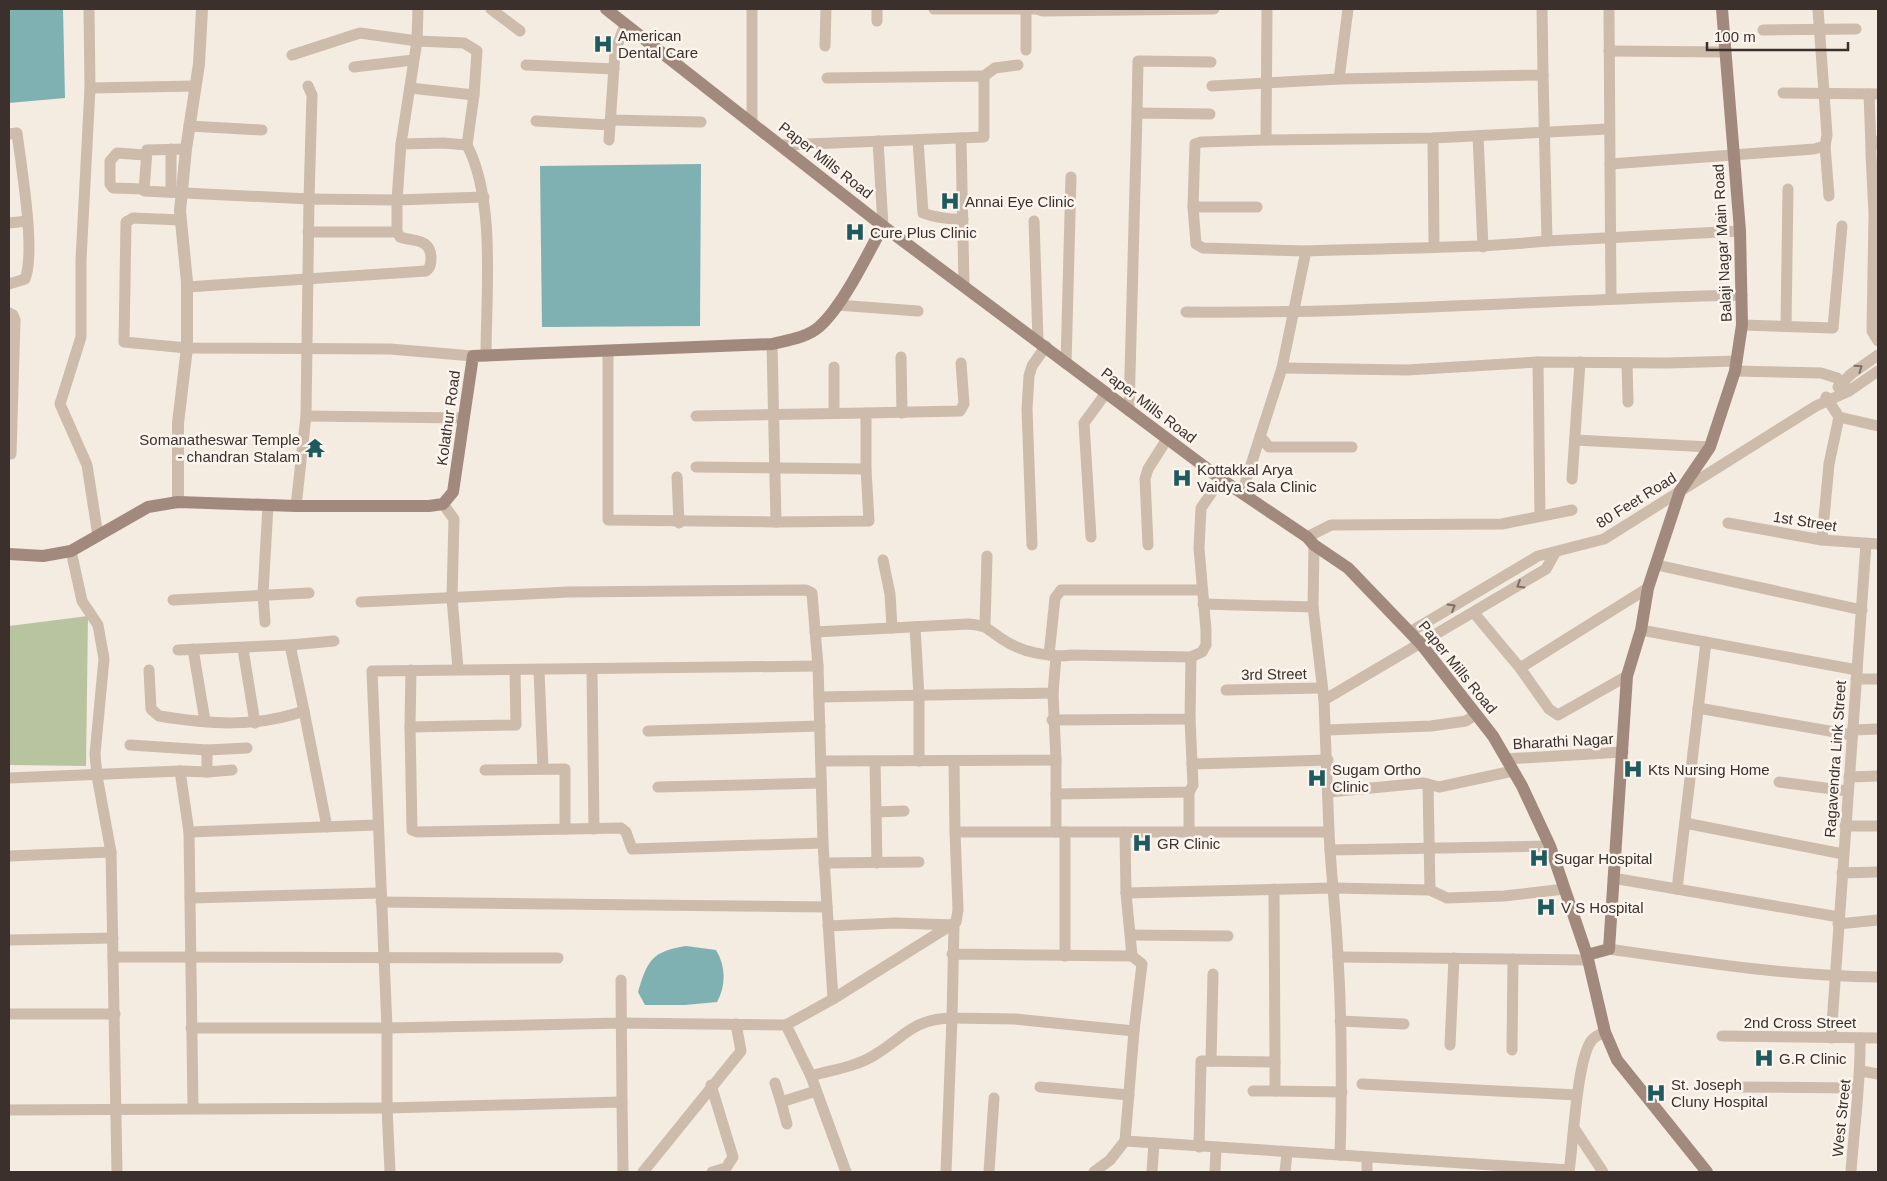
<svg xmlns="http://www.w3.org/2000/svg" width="1887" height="1181" font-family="Arial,sans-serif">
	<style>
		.green { fill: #b8c4a0 }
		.water { fill: #7fb0b2 }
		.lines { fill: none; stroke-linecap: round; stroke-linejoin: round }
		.minor { stroke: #cdbbac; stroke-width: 11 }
		.tertiary { stroke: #cdbbac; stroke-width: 12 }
		.secondary { stroke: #a18a7d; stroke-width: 12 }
		.oneway { stroke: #7d6f65 }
		.labels { text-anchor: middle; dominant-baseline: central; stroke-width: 5; stroke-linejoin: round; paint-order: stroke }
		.poi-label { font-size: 15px; fill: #3b302b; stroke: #fbf5ee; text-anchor: start }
		.street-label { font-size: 15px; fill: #3b302b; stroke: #fbf5ee }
	</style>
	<rect width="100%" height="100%" fill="#f4ebe1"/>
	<!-- green -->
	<path class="green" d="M88,616l-2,150 -77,-1v-139z"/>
	<!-- water -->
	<g class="water">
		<path d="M9,9h54l2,89 -56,5z"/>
		<path d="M701,164l-1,162 -158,1 -2,-161z"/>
		<path d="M686,946l30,4c10,16 10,36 1,52l-32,3h-40l-7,-13c9,-31 14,-41 48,-46z"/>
	</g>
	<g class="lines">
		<!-- minor -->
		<g class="minor">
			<path d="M89,9l1,79 -9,172v77l-21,67 27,61 11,71"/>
			<path d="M491,9l29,22"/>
			<path d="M877,9v12"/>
			<path d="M934,9h103"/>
			<path d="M1026,9v41"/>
			<path d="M1037,9l5,2 172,-2"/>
			<path d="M1267,9l-1,131 167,-2 175,-9"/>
			<path d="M1609,9l1,155 204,-15 11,-3 2,-11 -9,-126"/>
			<path d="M1763,30l93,-1"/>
			<path d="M825,46l1,-37"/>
			<path d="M1609,51l116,1"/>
			<path d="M292,55l68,-22 57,8 47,2 13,8 -3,44 -64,-7"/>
			<path d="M526,65l88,4"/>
			<path d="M354,67l59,-7"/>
			<path d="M984,76l11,-8 23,-3"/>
			<path d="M1339,79l9,-70"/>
			<path d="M1212,86l127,-7 204,-4 -1,-66"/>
			<path d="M90,88l106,-2"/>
			<path d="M1783,93l95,1"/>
			<path d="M1869,94l2,53"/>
			<path d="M1137,113l1,-52 73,1"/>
			<path d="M610,120l91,2"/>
			<path d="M536,121l74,4"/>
			<path d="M752,122v-113"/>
			<path d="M189,126l73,4"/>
			<path d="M9,134l8,-1c4,32 19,119 8,146l-16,5"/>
			<path d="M1478,136l5,111"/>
			<path d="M961,138l3,148"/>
			<path d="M1433,138l1,108"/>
			<path d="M609,140l6,-88 10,-28"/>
			<path d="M918,140l5,73c10,4 30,7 40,6"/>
			<path d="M1266,140l-65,2 -6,2 -2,63 3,37 7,4 103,3"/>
			<path d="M878,141l5,85"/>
			<path d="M1878,141l-7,6v7l3,60 -2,117 6,10"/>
			<path d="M401,144l16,-103 1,-32"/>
			<path d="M467,145l7,-50"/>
			<path d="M782,145l202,-8v-61l-157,2"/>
			<path d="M1825,146l4,50"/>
			<path d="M186,149l-39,1 -3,41 165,8 3,-104 -4,-9"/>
			<path d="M1610,164l1,134"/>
			<path d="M144,189l-31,-1 -3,-4v-23l7,-8 28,2"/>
			<path d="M171,192v-43"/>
			<path d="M1193,207h64"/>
			<path d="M181,220l-48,-2 -7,4 -2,120 63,6 203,1 83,7"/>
			<path d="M1034,221l4,119"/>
			<path d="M9,223l18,-2"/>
			<path d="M308,232h89"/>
			<path d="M1547,241l193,-10"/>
			<path d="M187,287l239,-16c5,-4 5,-8 5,-14 -1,-19 -17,-15 -31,-20l-3,-5v-32l87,-3"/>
			<path d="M837,305l81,6"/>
			<path d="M1186,312c185,2 371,-13 556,-17"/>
			<path d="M9,313l4,2 2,5 -4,134"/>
			<path d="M1742,325l91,3 9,-102"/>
			<path d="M1786,326l2,-137"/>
			<path d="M608,351v169l168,2 -4,-178"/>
			<path d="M901,357l1,56"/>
			<path d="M1538,362l2,154"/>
			<path d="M1627,363l1,39"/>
			<path d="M1066,364l5,-187"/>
			<path d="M1282,368l125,2 131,-8 129,1 70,-2"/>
			<path d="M1735,371l86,2 16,5 12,13"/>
			<path d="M1838,387l13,-13 27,-19"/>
			<path d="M1826,397l13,20 39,9"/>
			<path d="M1129,411l8,-298 73,1"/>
			<path d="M834,413v-46"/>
			<path d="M306,416l158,2"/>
			<path d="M696,416l170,-3"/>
			<path d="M1260,436l9,11h83"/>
			<path d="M1575,440l135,7"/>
			<path d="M696,467l170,2"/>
			<path d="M677,477l2,46"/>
			<path d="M1572,479l8,-117"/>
			<path d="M1242,493l40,-125 24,-117c80,-3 161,-2 241,-10l-4,-166"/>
			<path d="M443,504l11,15 -2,79 6,71"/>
			<path d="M296,506l10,-90 3,-217 88,1 4,-56 42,-1 24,2c29,56 19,148 19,211"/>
			<path d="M776,522l93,-1 -3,-52v-56l94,-2 4,-7 -3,-41"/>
			<path d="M1728,523l94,17 56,4"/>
			<path d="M1091,537l-7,-114 22,-30"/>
			<path d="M1307,537l24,-12 171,-1 70,-14"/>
			<path d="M1822,540l7,-76 10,-47"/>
			<path d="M1032,545l-5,-136 2,-33 3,-10 14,-20"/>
			<path d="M1148,545l-3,-66 3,-10 19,-30"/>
			<path d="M71,551l11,50 16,24 6,34 -9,95 2,22 14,76 6,320"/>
			<path d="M883,560l7,34 2,34"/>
			<path d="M1657,565l205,45"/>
			<path d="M173,600l136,-7"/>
			<path d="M361,602l207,-10 238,-2 6,3 6,73 5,177 10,156"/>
			<path d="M1203,604l110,3 11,93"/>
			<path d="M1313,607l1,-62"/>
			<path d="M1474,613l46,55 29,41 9,6 69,-39"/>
			<path d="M265,622l-2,-28 5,-89"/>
			<path d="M985,625l2,-69"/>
			<path d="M915,627l4,69v65"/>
			<path d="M1641,630l216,40"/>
			<path d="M815,632l153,-8c21,2 17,4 34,15 19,13 48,19 70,16l119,2 11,-5 4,-7v-15l-7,-82 2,-40 20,-29"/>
			<path d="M1410,632l128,-76 66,-17 212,-133 33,-15 29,-20"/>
			<path d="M290,645l44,-4"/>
			<path d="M193,649l12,72"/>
			<path d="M243,649l12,74"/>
			<path d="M1049,655l6,-57 6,-8h141"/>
			<path d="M1520,668l128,-80"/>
			<path d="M592,669l2,160"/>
			<path d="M149,670l2,39 8,7c50,8 96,12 145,-5l-14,-66 -112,5"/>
			<path d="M411,670l-1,57 2,103 5,2 204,-4 5,4 6,17 191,-6"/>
			<path d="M539,670l4,99"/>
			<path d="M1856,679h22"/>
			<path d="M1226,690l96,-2"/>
			<path d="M819,697l234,-4 3,-36"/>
			<path d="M1698,708l154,27"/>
			<path d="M304,711l23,116"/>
			<path d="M1052,720l138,-1 1,-62"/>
			<path d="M410,727l106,-2 -1,-55"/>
			<path d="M1326,730l105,-4 35,-5 10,-7"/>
			<path d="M1853,730l25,-1"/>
			<path d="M648,731l172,-5"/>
			<path d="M130,745l77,5v22"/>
			<path d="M207,750l40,-2"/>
			<path d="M1506,759l117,-7"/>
			<path d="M1056,760v72"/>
			<path d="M821,761l235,-1 -3,-67"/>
			<path d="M875,761l2,102"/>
			<path d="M954,761l1,71"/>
			<path d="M1192,764l136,-4"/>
			<path d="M485,770l80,-1v60"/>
			<path d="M180,771l27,1 25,-2"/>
			<path d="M1849,777l29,-1"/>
			<path d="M9,778l171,-7 9,61 4,276"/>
			<path d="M1779,782l69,9"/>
			<path d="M1428,784l2,106"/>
			<path d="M658,787l163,-4"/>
			<path d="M1189,792v40"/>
			<path d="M1329,792l95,-9 15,4 74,-16"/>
			<path d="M1056,794l133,-2 4,-7 -3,-66"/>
			<path d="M876,812l28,-1"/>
			<path d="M1685,823l158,31"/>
			<path d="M1845,826h33"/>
			<path d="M189,832l188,-7"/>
			<path d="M1065,832v124"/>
			<path d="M1125,832l1,61 6,63"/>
			<path d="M1330,850l220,-4"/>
			<path d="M9,856l102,-4"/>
			<path d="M824,863l95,-1"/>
			<path d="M1842,873l36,-1"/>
			<path d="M1613,878l226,39"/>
			<path d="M1274,889l1,173"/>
			<path d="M1677,889l29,-247"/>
			<path d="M1126,893l206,-5 98,2 17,8 57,-2 60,-7"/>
			<path d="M190,898l190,-5"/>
			<path d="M381,902l446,5"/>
			<path d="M1838,924l40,-4"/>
			<path d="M828,926l67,-3 59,2 -2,93 63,1 119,12 8,-67 -10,-8 -180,-2"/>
			<path d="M1131,935l97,1"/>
			<path d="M9,940l104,-2"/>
			<path d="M1609,949c89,13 179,27 269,28"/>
			<path d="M113,957l445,1"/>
			<path d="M1338,957l250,3"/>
			<path d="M621,980l1,122"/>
			<path d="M9,1014h106"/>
			<path d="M1340,1021l64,3"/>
			<path d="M786,1025l25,51 35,96"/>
			<path d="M191,1028h196l235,-5 164,2 47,-26 123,-77 2,-12 -3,-78h374l-5,-132 222,-131 9,-16"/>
			<path d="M1722,1036l156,2"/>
			<path d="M1831,1038l35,-494"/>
			<path d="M1450,1045l4,-87"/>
			<path d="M1512,1050l1,-91"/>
			<path d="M1211,1061l2,-87"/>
			<path d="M1861,1071l17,3"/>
			<path d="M811,1076c20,-6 44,-9 62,-20 32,-19 39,-37 79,-38l-6,154"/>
			<path d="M775,1083l6,19 35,-11"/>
			<path d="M1362,1084l215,11"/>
			<path d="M711,1085l22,72 -7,11 -14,4"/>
			<path d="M1040,1087l89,8"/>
			<path d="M1735,1087l122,1"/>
			<path d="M1253,1091h22"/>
			<path d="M781,1102l6,22"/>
			<path d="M9,1110l378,-2 235,-6 1,70"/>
			<path d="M1574,1128l29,44"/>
			<path d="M1125,1141l9,-110"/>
			<path d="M1199,1147l2,-86 74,1v29l67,1"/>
			<path d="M1340,1155l229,15"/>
			<path d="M390,1172l-3,-64v-80l-15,-357 446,-5"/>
			<path d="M643,1172l98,-121 -5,-27"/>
			<path d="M989,1172l5,-74"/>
			<path d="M1094,1172l16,-12 15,-19 215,14c2,-66 2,-132 -2,-198 -2,-42 -7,-83 -9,-125"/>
			<path d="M1152,1172l2,-29"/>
			<path d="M1215,1172l1,-24"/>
			<path d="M1285,1172l2,-19"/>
			<path d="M1367,1172v-14"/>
			<path d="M1569,1172c4,-27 8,-115 23,-132 3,-4 9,-6 13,-8"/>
			<path d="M1851,1172c3,-45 10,-90 9,-134"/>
		</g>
		<!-- tertiary -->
		<path class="tertiary" d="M178,502v-79l9,-75v-66l-7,-71 6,-62 13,-85 3,-55"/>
		<!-- secondary -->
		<g class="secondary">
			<path d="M606,9l277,217 338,253 86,58 7,8 34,23 73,76 72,92 29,50 28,60 37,109 18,77 12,28 90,112"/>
			<path d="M9,554l34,2 28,-5 77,-44 30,-5 118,4h133l14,-2 10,-12 20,-136 299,-12c16,-4 34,-6 47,-17 24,-21 48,-72 64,-101"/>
			<path d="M1587,955l22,-6 18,-273 14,-46 7,-42 32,-97 30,-44 25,-76 7,-46 -2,-94 -18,-222"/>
		</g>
	</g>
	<!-- one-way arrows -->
	<defs><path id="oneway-chevron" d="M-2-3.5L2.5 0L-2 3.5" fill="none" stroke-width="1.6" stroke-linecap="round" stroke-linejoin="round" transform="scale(1.25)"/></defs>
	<g class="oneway">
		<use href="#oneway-chevron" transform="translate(1859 368) rotate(-35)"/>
		<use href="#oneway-chevron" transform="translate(1520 585) rotate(149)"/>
		<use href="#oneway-chevron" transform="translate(1452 607) rotate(-31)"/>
	</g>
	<!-- icons -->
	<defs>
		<symbol id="hospital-bare" viewBox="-9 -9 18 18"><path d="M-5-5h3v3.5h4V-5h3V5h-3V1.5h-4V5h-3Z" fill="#1f5a5e" stroke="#fbf5ee" stroke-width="2.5" paint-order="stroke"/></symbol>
		<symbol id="temple-bare" viewBox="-9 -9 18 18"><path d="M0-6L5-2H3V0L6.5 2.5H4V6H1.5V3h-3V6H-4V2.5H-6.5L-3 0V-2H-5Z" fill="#1f5a5e" stroke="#fbf5ee" stroke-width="2.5" paint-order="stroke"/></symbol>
	</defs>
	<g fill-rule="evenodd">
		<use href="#hospital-bare" x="589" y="30" width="28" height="28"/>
		<use href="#hospital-bare" x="936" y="187" width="28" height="28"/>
		<use href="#hospital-bare" x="841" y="218" width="28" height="28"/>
		<use href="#temple-bare" x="301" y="434" width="28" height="28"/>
		<use href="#hospital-bare" x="1168" y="464" width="28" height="28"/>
		<use href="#hospital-bare" x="1619" y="755" width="28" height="28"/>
		<use href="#hospital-bare" x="1303" y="764" width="28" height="28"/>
		<use href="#hospital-bare" x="1128" y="829" width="28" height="28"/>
		<use href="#hospital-bare" x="1525" y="844" width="28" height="28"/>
		<use href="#hospital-bare" x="1532" y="893" width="28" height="28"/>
		<use href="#hospital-bare" x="1750" y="1044" width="28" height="28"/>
		<use href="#hospital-bare" x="1642" y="1079" width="28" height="28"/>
	</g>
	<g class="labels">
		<!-- poi labels -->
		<g class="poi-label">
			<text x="618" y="35">American<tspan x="618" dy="17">Dental Care</tspan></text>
			<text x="965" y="201">Annai Eye Clinic</text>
			<text x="870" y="232">Cure Plus Clinic</text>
			<text x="300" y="439" text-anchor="end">Somanatheswar Temple<tspan x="300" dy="17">- chandran Stalam</tspan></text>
			<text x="1197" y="469">Kottakkal Arya<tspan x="1197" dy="17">Vaidya Sala Clinic</tspan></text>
			<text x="1332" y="769">Sugam Ortho<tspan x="1332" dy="17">Clinic</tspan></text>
			<text x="1648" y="769">Kts Nursing Home</text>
			<text x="1157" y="843">GR Clinic</text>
			<text x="1554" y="858">Sugar Hospital</text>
			<text x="1561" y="907">V S Hospital</text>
			<text x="1779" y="1058">G.R Clinic</text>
			<text x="1671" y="1084">St. Joseph<tspan x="1671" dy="17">Cluny Hospital</tspan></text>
		</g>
		<!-- street labels -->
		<g class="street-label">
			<text transform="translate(826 160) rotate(38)">Paper Mills Road</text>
			<text transform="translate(1722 243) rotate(-93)">Balaji Nagar Main Road</text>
			<text transform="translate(1149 405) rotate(37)">Paper Mills Road</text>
			<text transform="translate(448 418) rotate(-82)">Kolathur Road</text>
			<text transform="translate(1636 500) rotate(-32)">80 Feet Road</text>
			<text transform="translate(1805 521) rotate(9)">1st Street</text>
			<text transform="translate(1458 667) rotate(51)">Paper Mills Road</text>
			<text transform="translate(1274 674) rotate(-1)">3rd Street</text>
			<text transform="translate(1563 741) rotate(-3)">Bharathi Nagar</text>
			<text transform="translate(1835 759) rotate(-86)">Ragavendra Link Street</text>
			<text x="1800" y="1022">2nd Cross Street</text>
			<text transform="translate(1841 1118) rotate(-84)">West Street</text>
		</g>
	</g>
	<!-- border -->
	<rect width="1887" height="1181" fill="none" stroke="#3b302b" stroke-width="20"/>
	<!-- scale -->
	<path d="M1707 42v8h141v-8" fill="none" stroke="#3b302b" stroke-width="2.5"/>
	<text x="1714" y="42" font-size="15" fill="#3b302b" stroke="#fbf5ee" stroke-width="4" paint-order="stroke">100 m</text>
</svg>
